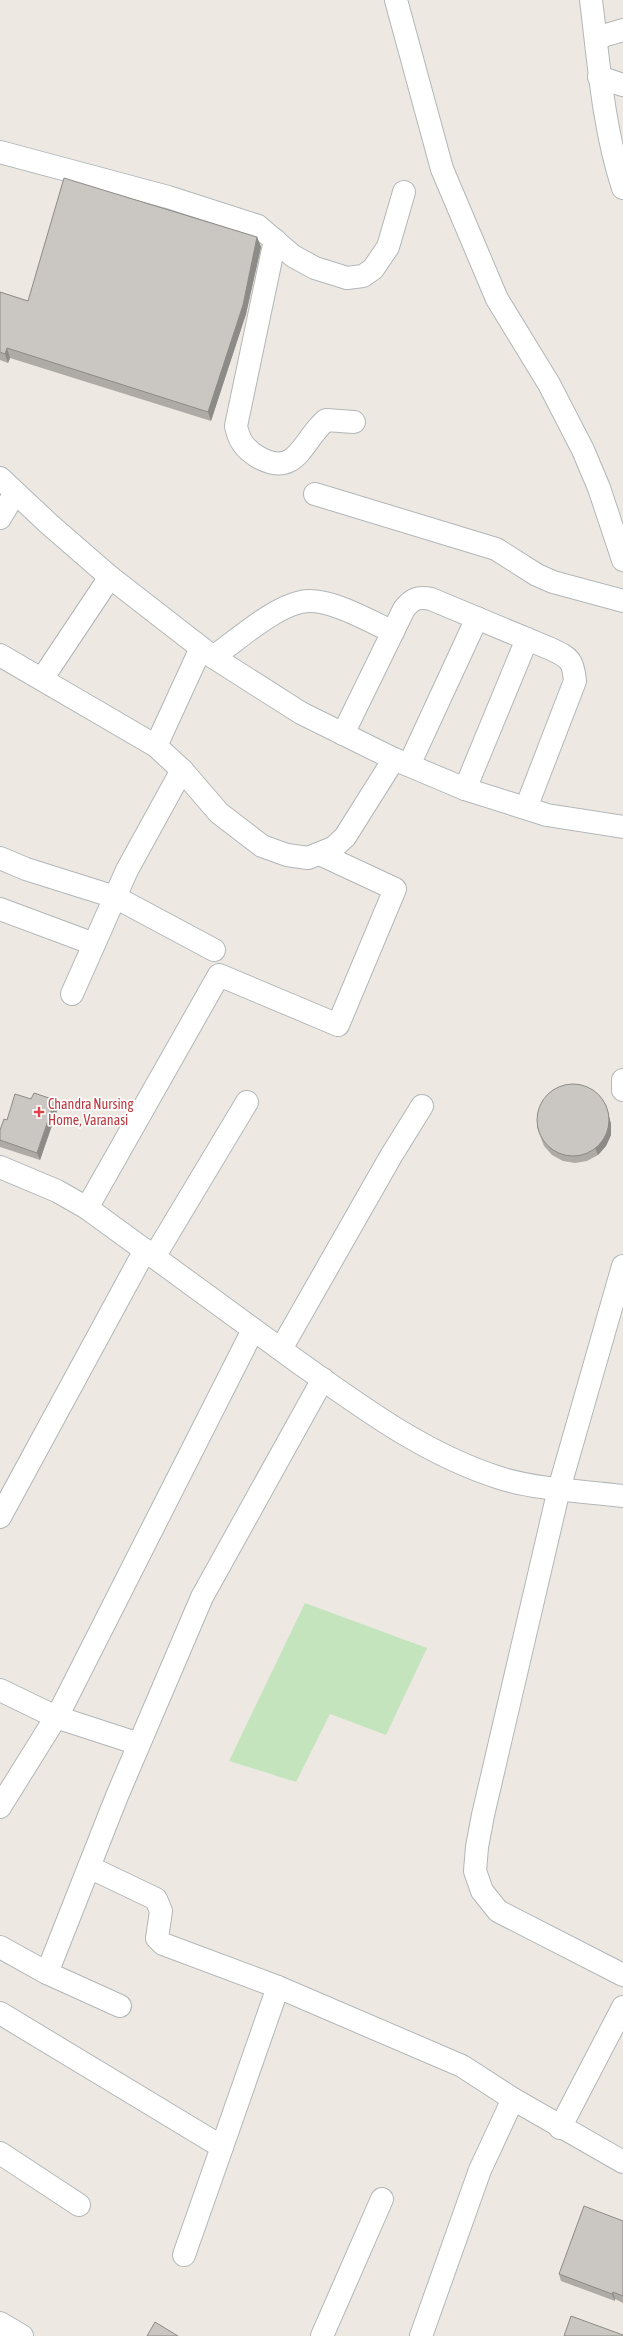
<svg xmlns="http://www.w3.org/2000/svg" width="623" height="2336" font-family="'Asap Condensed',sans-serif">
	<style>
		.green { fill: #c4e4be }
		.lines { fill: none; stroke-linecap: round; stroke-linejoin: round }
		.minor-casing { stroke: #b2b6b9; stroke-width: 24 }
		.minor { stroke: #fff; stroke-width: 22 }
		.wall { fill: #aeaaa6 }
		.shaded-wall { fill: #8d8b87 }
		.building { fill: #cac6c1; stroke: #8d8b87 }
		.health-dot { fill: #e0444e; stroke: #fff; stroke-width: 1.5 }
		.labels { text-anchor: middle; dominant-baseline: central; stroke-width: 3.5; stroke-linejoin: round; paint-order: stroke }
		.health-label { font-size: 14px; fill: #be3a42; stroke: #fff; text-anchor: start }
	</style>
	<rect width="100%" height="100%" fill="#ede9e2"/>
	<!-- green -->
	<path class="green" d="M305,1603l122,45 -41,87 -56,-21 -34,68 -67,-21z"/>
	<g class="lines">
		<defs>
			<g id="minor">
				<path d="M396,0l46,169 55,130 52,85 34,66 16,38 24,72"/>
				<path d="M591,0c8,64 12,127 32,188"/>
				<path d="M596,38l27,-8"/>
				<path d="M599,77l24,8"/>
				<path d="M0,152l168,45 90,29 35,30 22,12 32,10 16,-2 10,-7 15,-22 16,-55"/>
				<path d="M275,240l-39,186c3,15 9,23 22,31 39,22 44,-17 68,-37l28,2"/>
				<path d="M0,478l49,46 61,53 103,80 88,56 93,46 71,30 82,26 76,12"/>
				<path d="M315,494l181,55 41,26 16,7 70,19"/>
				<path d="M0,518l15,-25"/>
				<path d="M0,655l156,91 26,24 37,43 43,33 25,9 21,3 25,-10 12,-11 49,-78"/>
				<path d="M213,657c23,-16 61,-50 88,-55 26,-6 68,19 92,30"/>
				<path d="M42,679l68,-102"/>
				<path d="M343,734l61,-125c8,-10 14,-13 27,-10l120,50c19,9 22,11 24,32l-49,127"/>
				<path d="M156,746l45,-98"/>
				<path d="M409,765l68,-147"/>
				<path d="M465,789l62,-150"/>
				<path d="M0,858l26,11 89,28 99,53"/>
				<path d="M0,909l94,35"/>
				<path d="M72,994l55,-124 55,-100"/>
				<path d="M623,1080v10"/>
				<path d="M0,1167l57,24 30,17c71,51 140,103 211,154 64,45 126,92 202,116 39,12 83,13 123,18"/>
				<path d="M87,1208l132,-233 119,50 57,-136 -73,-34"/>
				<path d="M154,1257l93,-155"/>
				<path d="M623,1266l-64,223 -76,326 -6,32 -2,24 7,20 16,20 125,64"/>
				<path d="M281,1349l110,-193 31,-50"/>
				<path d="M0,1517l145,-267"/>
				<path d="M0,1690l56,27 83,27"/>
				<path d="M0,1807l61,-98 192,-379"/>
				<path d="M89,1867l67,32 5,12 -4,27 6,6 115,43"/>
				<path d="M0,1947l47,26 70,-177 85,-199 121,-218"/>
				<path d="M47,1973l73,33"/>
				<path d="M0,2013l222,134 56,-160 184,79 51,33"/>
				<path d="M560,2128l63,-121"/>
				<path d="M0,2153l79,52"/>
				<path d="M184,2255l38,-108"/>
				<path d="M0,2323l22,13"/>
				<path d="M322,2336l60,-137"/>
				<path d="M421,2336l59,-166 33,-71 110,63"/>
			</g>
		</defs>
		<!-- minor casing -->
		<use href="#minor" class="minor-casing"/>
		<!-- minor -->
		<use href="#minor" class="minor"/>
	</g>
	<!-- wall -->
	<g class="wall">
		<path d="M257,237l4,10 -15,67 -35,107 -201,-63 -2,5 -8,-3v-68l28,9z"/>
		<path d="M606,1105l5,19v11l-5,11 -8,9 -11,6 -12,2 -12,-2 -11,-6 -8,-9 -7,-19z"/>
		<path d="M58,1108l-18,52 -40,-13v-17l7,-10z"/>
		<path d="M623,2221v82l-8,-4v2l-54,-20 -2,-7z"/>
	</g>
	<!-- shaded-wall -->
	<g class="shaded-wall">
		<path d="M257,237l4,10 -15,67 -35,107 -3,-9z"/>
		<path d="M7,348l3,10 -2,5 -3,-9z"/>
		<path d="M55,1100l3,8 -18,52 -3,-7z"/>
		<path d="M606,1105l5,19v11l-5,11 -8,9 -3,-7z"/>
		<path d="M613,2292l2,7v2l-3,-7z"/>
	</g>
	<!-- building -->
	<g class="building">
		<path d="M64,178l193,59 -14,68 -35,107 -201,-64 -2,6 -5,-2v-60l28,9z"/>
		<circle cx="573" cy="1120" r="36"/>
		<path d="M34,1093l21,7 -18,53 -37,-13v-10l4,-11 3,1 8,-26 16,5z"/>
		<path d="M584,2206l39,15v75l-10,-4 -1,2 -53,-20z"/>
		<path d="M571,2316l52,19v1h-59z"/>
		<path d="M155,2322l23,14h-31z"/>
	</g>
	<!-- markers -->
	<path class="health-dot" d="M37 1106h4v4h4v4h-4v4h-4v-4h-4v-4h4z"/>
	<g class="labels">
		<!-- health labels -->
		<g class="health-label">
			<text x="48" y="1104">Chandra Nursing<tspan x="48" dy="16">Home, Varanasi</tspan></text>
		</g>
	</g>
</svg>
